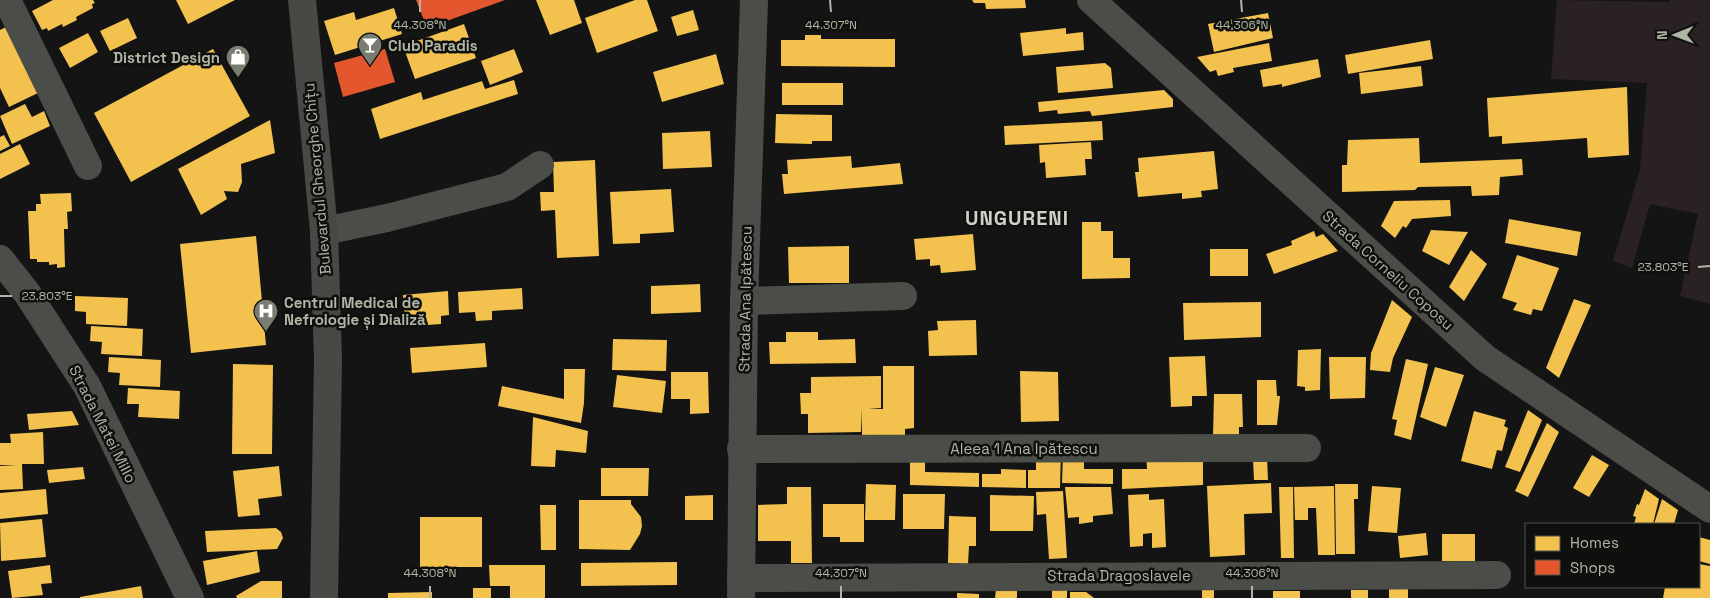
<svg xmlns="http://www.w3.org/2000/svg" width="1710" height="598" font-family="'Space Grotesk',sans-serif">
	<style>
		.green { fill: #2a2124 }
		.homes { fill: #f2c14e }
		.shops { fill: #e4572e }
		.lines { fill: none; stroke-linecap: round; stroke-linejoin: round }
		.minor { stroke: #4b4d48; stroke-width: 28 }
		.major { stroke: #484945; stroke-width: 28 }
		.ticks { fill: none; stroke: #b0b6a5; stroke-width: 2 }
		.labels { text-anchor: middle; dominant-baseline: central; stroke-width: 5; stroke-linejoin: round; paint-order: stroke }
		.poi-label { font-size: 15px; font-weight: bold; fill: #b0b6a5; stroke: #0f100e; text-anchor: start }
		.street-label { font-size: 15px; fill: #b0b6a5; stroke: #0f100e }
		.district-label { font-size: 20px; font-weight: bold; letter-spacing: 1px; fill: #cdd2c6; stroke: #0f100e }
		.ticks-label { font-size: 12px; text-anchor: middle; fill: #b0b6a5; stroke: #0f100e; stroke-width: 5; stroke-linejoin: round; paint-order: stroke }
	</style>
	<rect width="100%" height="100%" fill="#141414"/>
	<!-- green -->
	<path class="green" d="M1557,0l113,2v-2h40v304l-30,-8 18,-82 -48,-10 -18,64 -19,-7 27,-92 7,-86 -96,-4z"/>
	<!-- homes -->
	<g class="homes">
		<path d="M53,0h40l2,3 -3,1 1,4 -17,9 1,3 -14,7 -1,-3 -14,7 -1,-3 -5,2 -10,-19z"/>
		<path d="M176,0h59l-47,24z"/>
		<path d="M536,0h38l8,23 -32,12z"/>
		<path d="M635,0h12l11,31 -61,22 -12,-35z"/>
		<path d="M972,0h53l1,8 -40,1 -1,-6h-11z"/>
		<path d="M394,8l8,26 -67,21 -11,-34 30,-9 2,8z"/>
		<path d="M693,10l6,20 -22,6 -6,-19z"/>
		<path d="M1268,13l5,25 -59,14 -6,-28z"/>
		<path d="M128,18l9,20 -27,13 -10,-20z"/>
		<path d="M464,24l12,34 -61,21 -12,-33z"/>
		<path d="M6,27l32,66 -29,14 -9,-19v-58z"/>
		<path d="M1066,28v6l17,-2 1,18 -61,6 -3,-23z"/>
		<path d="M88,33l10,19 -28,16 -11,-20z"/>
		<path d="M805,35h16v4h74v28l-114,-1v-26h24z"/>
		<path d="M1430,40l3,19 -85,15 -3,-19z"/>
		<path d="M1269,43l3,18 -39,7 1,4 -16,4 -2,-6 -6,2 -13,-15z"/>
		<path d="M213,49l37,67 -119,66 -37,-69z"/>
		<path d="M514,49l9,23 -33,13 -9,-24z"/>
		<path d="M716,54l8,30 -62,18 -9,-30z"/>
		<path d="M1318,59l3,18 -39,10v-3l-19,3 -3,-17z"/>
		<path d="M1105,63l6,5 2,20 -55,5 -2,-26z"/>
		<path d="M1421,66l2,20 -62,8 -2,-21z"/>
		<path d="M514,80l4,14 -138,45 -9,-30 50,-17 2,8 59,-19 3,8z"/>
		<rect x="782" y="83" width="61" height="22"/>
		<path d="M1627,87l2,68 -41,3 -1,-20 -85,6v-8l-13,1 -2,-39z"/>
		<path d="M1164,90l9,9v8l-81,9 -2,-5 -32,3 -1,-4 -18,2 -1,-10z"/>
		<path d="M25,104l7,13 12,-6 6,15 -38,18 -12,-28z"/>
		<path d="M776,114l56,1v26h-20v3l-37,-1z"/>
		<path d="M270,120l5,33 -34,11 1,18 -4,10 -14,-1 3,8 -26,16 -23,-46z"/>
		<path d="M1102,121l1,19 -98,5 -1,-19z"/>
		<path d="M710,131l2,36 -49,2 -1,-36z"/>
		<path d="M4,135l6,11 -10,5v-14z"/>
		<path d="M1419,138l1,25 102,-4 1,16 -23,2 -1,18 -27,1 -1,-10 -53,1 -3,3 -73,2v-27h5l1,-25z"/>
		<path d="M1091,142l1,17h-7l1,16 -40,3 -1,-16 -5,1 -1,-18z"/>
		<path d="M20,144l10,20 -30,15v-25z"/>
		<path d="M1214,151l4,38 -17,2 1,6 -20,2v-6l-44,4 -3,-25h4l-1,-14z"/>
		<path d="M851,156l1,12 48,-5 3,21 -119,10 -2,-20h6l-1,-14z"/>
		<path d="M595,160l4,96 -42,2 -2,-48 -14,1 -1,-19h14l-1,-30z"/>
		<path d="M671,189l3,43 -34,2v9l-27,1 -3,-52z"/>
		<path d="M71,193l1,18 -5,1 1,17h-4l1,38 -8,1v-4l-8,1v-3h-12v-3h-7l-2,-48h8v-7h5l-1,-10z"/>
		<path d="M1450,200l1,16 -39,3 -6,9 -3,-2 -8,12 -14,-12 13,-25z"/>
		<path d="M1509,219l72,13 -4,24 -72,-13z"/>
		<path d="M1082,222h19v9h12v27h17v20l-48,1z"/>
		<path d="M1431,230l37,2 -19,33 -27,-14z"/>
		<path d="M1314,231l2,6 7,-3 15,17 -64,23 -8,-20 26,-9 -1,-4z"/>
		<path d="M973,234l3,36 -35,3 -1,-8 -10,1v-7l-14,1 -2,-21z"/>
		<path d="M256,236l10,109 -75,8 -11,-109z"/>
		<path d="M849,246v37h-60l-1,-36z"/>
		<rect x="1210" y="249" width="38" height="27"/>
		<path d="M1471,250l16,14 -23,37 -15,-14z"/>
		<path d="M1517,255l42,13 -17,43 -9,-2 -2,6 -18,-5 4,-7 -15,-5z"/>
		<path d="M700,284l1,28 -50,2v-28z"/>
		<path d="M522,288l1,21 -31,2v9l-16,1 -1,-9 -16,1 -1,-21z"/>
		<path d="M448,291l1,24 -8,1v8l-28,2 -1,-8h-7l-2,-23z"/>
		<path d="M75,296l53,2 -1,28 -41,-2v-12l-11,-1z"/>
		<path d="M1574,299l17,6 -32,73 -13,-10z"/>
		<path d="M1392,300l20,17 -19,41 -3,14 -20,-2 1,-17z"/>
		<path d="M1261,302v35l-77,3 -1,-37z"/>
		<path d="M976,320l1,35 -48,1 -1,-25 10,-1 -1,-9z"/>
		<path d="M91,326l52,3 -1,27 -41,-2 1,-12 -12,-1z"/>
		<path d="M786,332h32v8l37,-1 1,24 -86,1 -1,-22h17z"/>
		<path d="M613,339l54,1 -1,31 -54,-1z"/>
		<path d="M485,343l2,24 -75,6 -2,-25z"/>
		<path d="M1321,349l-1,41 -15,1v-4l-8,-1 1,-36z"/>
		<path d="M1205,356l2,40h-15v10l-21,1 -2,-50z"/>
		<path d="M109,357l52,3 -1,27 -41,-2 1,-12 -12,-1z"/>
		<path d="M1329,357h37l-1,41 -35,1z"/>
		<path d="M1406,359l22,5 -17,76 -17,-5 3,-15 -5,-1z"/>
		<path d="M233,364l40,1 -1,89h-40z"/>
		<path d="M883,366h31v62l-9,1v11h-43v-32l-1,24 -53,1v-19h-7l-1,-21h11v-16l70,-1v32l-13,1h15z"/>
		<path d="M1435,367l29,8 -18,52 -26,-10z"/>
		<path d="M564,369h21l-1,34 -3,20 -83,-17 4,-20 62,13z"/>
		<path d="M1020,371l38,1 1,49 -38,1z"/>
		<path d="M671,372h37l1,41 -19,1v-15h-19z"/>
		<path d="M617,375l49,6 -4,32 -49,-6z"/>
		<path d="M1257,380h19l1,16h3l-3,29h-20z"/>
		<path d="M128,388l52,3 -1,28 -41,-2 1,-13h-12z"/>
		<path d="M1214,394h28l1,33h-4v10h-26z"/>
		<path d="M1528,410l14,10 -22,52 -15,-5z"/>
		<path d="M72,411l7,14 -50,5 -2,-16z"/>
		<path d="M1474,411l32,9 -2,6 4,2 -6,23 -5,-1 -5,19 -31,-8z"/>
		<path d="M533,417l55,14 -2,22 -30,-3 -1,17 -24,-1z"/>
		<path d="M1547,423l12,9 -31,65 -13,-6z"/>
		<path d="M43,432l1,32h-22l1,25 -23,1v-24l17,-1h-17v-22h11l-1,-9z"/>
		<path d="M1036,452h25l-1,36h-32v-18h8z"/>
		<path d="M1063,452l21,1v16h29v15l-51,-1z"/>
		<path d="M1146,452l57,1v32l-81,4v-20h25z"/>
		<path d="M910,455h15v17l54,1v14l-69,-2z"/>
		<path d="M1592,455l17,10 -20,32 -16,-9z"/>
		<path d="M1267,458l1,22h-14l-1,-21z"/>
		<path d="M279,466l3,30 -24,3 2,16 -22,2 -5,-46z"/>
		<path d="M83,467l2,12 -36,4 -2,-13z"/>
		<path d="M601,468h48l-1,28h-47z"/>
		<path d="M1001,469l25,1v18l-44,-1v-13h19z"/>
		<path d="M1271,483l1,30 -28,1 1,41 -35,2 -3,-71z"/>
		<path d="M866,484l30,1 -1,35h-30z"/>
		<path d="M1335,484h23v15h-4l1,55h-19z"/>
		<path d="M1334,486l1,69h-17l-2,-47h-8v12h-13l-1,-33z"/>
		<path d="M1372,486l29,2 -4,45 -29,-2z"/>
		<path d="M787,487h24l1,76h-21v-22h-33v-36l29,-1z"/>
		<path d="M1065,487h46l2,27 -20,2v6l-14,2v-7l-11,1z"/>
		<path d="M1279,487h14l1,71h-13z"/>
		<path d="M46,489l2,25 -48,5v-26z"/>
		<path d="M1645,489l14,10 -6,25h-19l2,-7 -3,-1 4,-12 2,1z"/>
		<path d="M1063,491l4,67 -18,1 -3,-45 -9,1 -1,-23z"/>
		<path d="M903,494h42l-1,35h-41z"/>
		<path d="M1149,494v6l15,-1 2,48 -14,1v-15l-9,1v12l-13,1 -2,-52z"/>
		<path d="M713,495v25h-28v-24z"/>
		<path d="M990,495l44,1 -1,35h-43z"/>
		<path d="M1662,499l16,11 -4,14h-20z"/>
		<path d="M579,500h52v4l10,13 1,9 -2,8 -10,16 -51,-1z"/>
		<path d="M823,504h41v38h-24v-5h-17z"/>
		<path d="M540,505h16v45h-15z"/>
		<path d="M949,516l27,1v29h-7l-1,18 -20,-1z"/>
		<rect x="420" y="517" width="62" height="50"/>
		<path d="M42,519l4,38 -45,4 -1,-38z"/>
		<path d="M276,528l5,4 2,6 -6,11 -70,3 -2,-21z"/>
		<path d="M1426,533l2,22 -28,3 -2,-22z"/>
		<rect x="1442" y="534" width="33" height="27"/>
		<path d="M1699,537l11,3v24l-11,-3z"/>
		<path d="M257,551l3,21 -53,13 -4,-24z"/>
		<path d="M677,562v23l-96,1v-23z"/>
		<path d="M1699,564l11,2v32h-47l2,-11h34z"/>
		<path d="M50,565l2,18 -11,1 2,11 -31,3 -4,-27z"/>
		<path d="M489,565h56v33h-35v-12h-20z"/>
		<path d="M261,581h21v17h-45l-1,-2z"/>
		<path d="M141,586l2,12h-63v-1z"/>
		<rect x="1389" y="587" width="19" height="11"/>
		<rect x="473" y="588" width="18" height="10"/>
		<path d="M996,589l21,1v8h-22z"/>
		<path d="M1214,589v9h-12v-8z"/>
		<rect x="1052" y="590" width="15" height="8"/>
		<rect x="1351" y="590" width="17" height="8"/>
		<rect x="1273" y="591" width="27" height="7"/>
		<path d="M432,592v6h-44v-5z"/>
		<path d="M1070,592h16l8,6h-24z"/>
		<path d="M957,593l22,1v4h-22z"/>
	</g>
	<!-- shops -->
	<g class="shops">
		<path d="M416,0h89l-78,28z"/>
		<path d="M385,49l10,33 -52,15 -9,-34z"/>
	</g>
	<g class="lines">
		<!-- minor -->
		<g class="minor">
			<path d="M7,0l81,166"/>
			<path d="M1091,0l394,358 225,151"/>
			<path d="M324,231l63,-13 120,-31 33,-22"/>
			<path d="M0,259l27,34 60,93 103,212"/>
			<path d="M744,301l159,-5"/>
			<path d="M741,449l566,-1"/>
			<path d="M741,578l756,-3"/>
			<path d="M741,598l3,-297 10,-301"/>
		</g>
		<!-- major -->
		<path class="major" d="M302,0l22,231 4,128 -4,239"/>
	</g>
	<!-- ticks -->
	<path class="ticks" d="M420,0v12M830,0l1,12M1241,0l1,12M1698,267l12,-1M0,296h12M430,586v12M841,586v12M1252,586v12"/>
	<!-- icons -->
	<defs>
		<symbol id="bar-pin" viewBox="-11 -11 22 30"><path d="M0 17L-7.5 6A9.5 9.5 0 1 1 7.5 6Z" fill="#797d72" stroke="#0f100e"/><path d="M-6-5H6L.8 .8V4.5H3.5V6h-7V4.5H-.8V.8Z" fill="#fff"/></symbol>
		<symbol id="shop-pin" viewBox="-11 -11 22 30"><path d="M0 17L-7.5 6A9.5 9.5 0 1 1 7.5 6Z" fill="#797d72" stroke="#0f100e"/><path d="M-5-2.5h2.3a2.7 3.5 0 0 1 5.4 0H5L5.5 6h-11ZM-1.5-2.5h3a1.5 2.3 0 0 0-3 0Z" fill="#fff"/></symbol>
		<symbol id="hospital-pin" viewBox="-11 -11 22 30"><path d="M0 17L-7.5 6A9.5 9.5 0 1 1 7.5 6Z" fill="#797d72" stroke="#0f100e"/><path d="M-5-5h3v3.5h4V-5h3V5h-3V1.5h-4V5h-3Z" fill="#fff"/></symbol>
	</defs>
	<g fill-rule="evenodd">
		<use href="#bar-pin" x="356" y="31" width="28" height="38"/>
		<use href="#shop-pin" x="224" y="43" width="28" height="38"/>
		<use href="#hospital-pin" x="252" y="297" width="28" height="38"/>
	</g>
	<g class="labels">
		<!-- poi labels -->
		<g class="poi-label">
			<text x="388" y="45">Club Paradis</text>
			<text x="220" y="57" text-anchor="end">District Design</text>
			<text x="284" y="302">Centrul Medical de<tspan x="284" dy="17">Nefrologie și Dializă</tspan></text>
		</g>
		<!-- street labels -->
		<g class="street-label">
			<text transform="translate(317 179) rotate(-95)">Bulevardul Gheorghe Chițu</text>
			<text transform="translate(1388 270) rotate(42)">Strada Corneliu Coposu</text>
			<text transform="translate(745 299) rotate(-89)">Strada Ana Ipătescu</text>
			<text transform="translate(103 424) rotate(63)">Strada Matei Millo</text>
			<text x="1024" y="448">Aleea 1 Ana Ipătescu</text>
			<text x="1119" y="575">Strada Dragoslavele</text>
		</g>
		<!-- district labels -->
		<g class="district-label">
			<text x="1017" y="218">UNGURENI</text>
		</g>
	</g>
	<g class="ticks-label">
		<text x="420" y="29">44.308°N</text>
		<text x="831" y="29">44.307°N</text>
		<text x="1242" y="29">44.306°N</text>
		<text x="1663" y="271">23.803°E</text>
		<text x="47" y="300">23.803°E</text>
		<text x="430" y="577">44.308°N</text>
		<text x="841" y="577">44.307°N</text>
		<text x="1252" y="577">44.306°N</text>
	</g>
	<!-- legend -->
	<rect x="1525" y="523" width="175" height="65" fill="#0f100e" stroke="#4f524a"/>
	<rect x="1535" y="536" width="25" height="15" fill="#f2c14e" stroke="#4f524a"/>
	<text x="1570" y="548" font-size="15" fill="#b0b6a5">Homes</text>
	<rect x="1535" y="560" width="25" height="15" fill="#e4572e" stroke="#4f524a"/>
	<text x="1570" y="573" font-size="15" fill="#b0b6a5">Shops</text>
	<!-- north arrow -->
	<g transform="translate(1675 35) rotate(269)" stroke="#0f100e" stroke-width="4" paint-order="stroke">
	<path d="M0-4L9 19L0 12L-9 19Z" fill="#b0b6a5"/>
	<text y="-8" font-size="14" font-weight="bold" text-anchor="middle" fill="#b0b6a5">N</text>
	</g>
</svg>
